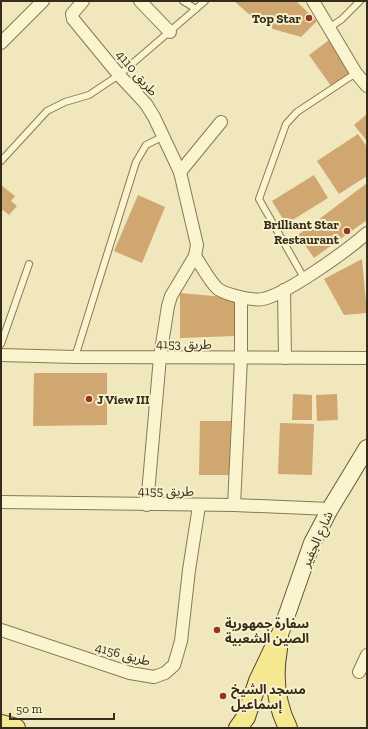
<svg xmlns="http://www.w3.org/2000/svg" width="368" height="729" font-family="'Zilla Slab','Noto Sans Arabic',serif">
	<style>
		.building { fill: #d0a770 }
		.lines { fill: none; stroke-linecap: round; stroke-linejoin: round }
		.lane-casing { stroke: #887855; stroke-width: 8 }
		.street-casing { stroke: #887855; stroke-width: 14 }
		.secondary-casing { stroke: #695938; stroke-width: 18 }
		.primary-casing { stroke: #55452a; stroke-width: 20 }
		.lane { stroke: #faf4cf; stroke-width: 6 }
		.street { stroke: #faf4cf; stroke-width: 12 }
		.secondary { stroke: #faf4cf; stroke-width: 16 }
		.primary { stroke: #f6e791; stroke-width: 18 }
		.poi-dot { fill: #9a3422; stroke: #f7f1cc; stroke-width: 1.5 }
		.labels { text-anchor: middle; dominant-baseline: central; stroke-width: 4; stroke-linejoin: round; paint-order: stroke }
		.poi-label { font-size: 13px; font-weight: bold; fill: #362c1b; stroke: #f7f1cc; text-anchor: start }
		.street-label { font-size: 13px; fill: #362c1b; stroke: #f7f1cc }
	</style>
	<rect width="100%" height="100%" fill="#f0e8bc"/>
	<!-- building -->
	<g class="building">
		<path d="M234,1h62l21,20 -16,16 -28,-8 -17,-17 -5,4z"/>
		<path d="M329,40l24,32 -22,14 -22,-31z"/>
		<path d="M367,114v27l-13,-16z"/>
		<path d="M358,134l9,13v29l-28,18 -22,-33z"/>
		<path d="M314,175l14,23 -42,26 -14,-23z"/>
		<path d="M367,183v37l-53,38 -16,-23z"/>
		<path d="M1,185l14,11 -4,5 6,5 -8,9 -6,-5 -2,3z"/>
		<path d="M138,195l27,12 -23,56 -28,-12z"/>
		<path d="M362,259l5,54 -23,2 -20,-36z"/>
		<path d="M180,293l56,5 -1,38 -55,2z"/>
		<path d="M34,373h73v52l-74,1z"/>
		<path d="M293,394l19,1v25h-20z"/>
		<path d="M337,394l1,26 -21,1 -1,-26z"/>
		<path d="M200,421h31l-1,54h-31z"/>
		<path d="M280,423l34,1 -2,51 -34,-1z"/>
	</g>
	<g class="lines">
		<defs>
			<g id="lane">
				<path d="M183,1l13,8"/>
				<path d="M329,28l13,-9 18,-18"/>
				<path d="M1,161l46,-50 18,-9 24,-7 30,-20 86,-74"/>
				<path d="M304,278l-45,-79 27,-75 11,-12 59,-39"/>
				<path d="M1,344l28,-80"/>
				<path d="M75,357l61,-195 10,-17 18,-9"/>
			</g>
			<g id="street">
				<path d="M83,1l-11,13 1,5 46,56 27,29 8,13 26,55 17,73 -2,11 -24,40 -3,10 -8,51 -13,148"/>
				<path d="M140,1l30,31"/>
				<path d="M313,1l43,72 11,13"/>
				<path d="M1,43l42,-42"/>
				<path d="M180,172l41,-50"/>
				<path d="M195,256c6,9 15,26 23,33 9,6 35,12 45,10 24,-5 85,-49 104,-66"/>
				<path d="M284,290l1,68"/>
				<path d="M1,355l74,2 292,1"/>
				<path d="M1,502l233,3 96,4"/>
				<path d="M234,505l7,-147v-60"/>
				<path d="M1,630l129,43 24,4 11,-4 9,-8 7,-24 8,-71 10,-64"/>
				<path d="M359,672l8,-17"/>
			</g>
			<path id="secondary" d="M279,637l33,-94 18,-34 37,-61"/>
			<g id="primary">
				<path d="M278,649c-5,28 -3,53 10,79"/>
				<path d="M1,724l15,4"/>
				<path d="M238,728l8,-11 12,-36 21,-44"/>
			</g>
		</defs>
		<!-- lane casing -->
		<use href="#lane" class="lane-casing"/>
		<!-- street casing -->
		<use href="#street" class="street-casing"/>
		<!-- secondary casing -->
		<use href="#secondary" class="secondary-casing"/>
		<!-- primary casing -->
		<use href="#primary" class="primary-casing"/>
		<!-- lane -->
		<use href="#lane" class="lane"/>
		<!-- street -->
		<use href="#street" class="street"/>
		<!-- secondary -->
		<use href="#secondary" class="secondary"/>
		<!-- primary -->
		<use href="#primary" class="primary"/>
	</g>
	<!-- markers -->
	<g class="poi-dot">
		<circle cx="309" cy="18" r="4"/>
		<circle cx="347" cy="231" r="4"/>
		<circle cx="89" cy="399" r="4"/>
		<circle cx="217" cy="630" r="4"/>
		<circle cx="223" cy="696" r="4"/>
	</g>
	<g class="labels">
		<!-- poi labels -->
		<g class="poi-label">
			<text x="301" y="18" text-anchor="end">Top Star</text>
			<text x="339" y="224" text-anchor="end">Brilliant Star<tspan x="339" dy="15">Restaurant</tspan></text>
			<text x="97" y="399">J View III</text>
			<text x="225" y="623">سفارة جمهورية<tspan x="225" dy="15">الصين الشعبية</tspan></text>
			<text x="231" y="689">مسجد الشيخ<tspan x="231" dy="15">إسماعيل</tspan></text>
		</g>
		<!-- street labels -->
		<g class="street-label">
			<text transform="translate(137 73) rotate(49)">طريق 4110</text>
			<text transform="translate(184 344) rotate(1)">طريق 4153</text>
			<text transform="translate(166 491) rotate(1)">طريق 4155</text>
			<text transform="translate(317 539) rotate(-66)">شارع الجفير</text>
			<text transform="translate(123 654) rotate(15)">طريق 4156</text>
		</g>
	</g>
	<!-- border -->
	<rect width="368" height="729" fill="none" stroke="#362c1b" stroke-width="4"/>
	<!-- scale -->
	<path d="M10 713v6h104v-6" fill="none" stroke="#362c1b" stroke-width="2"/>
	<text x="16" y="713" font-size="12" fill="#362c1b" stroke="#f7f1cc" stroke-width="3" paint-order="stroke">50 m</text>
</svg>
